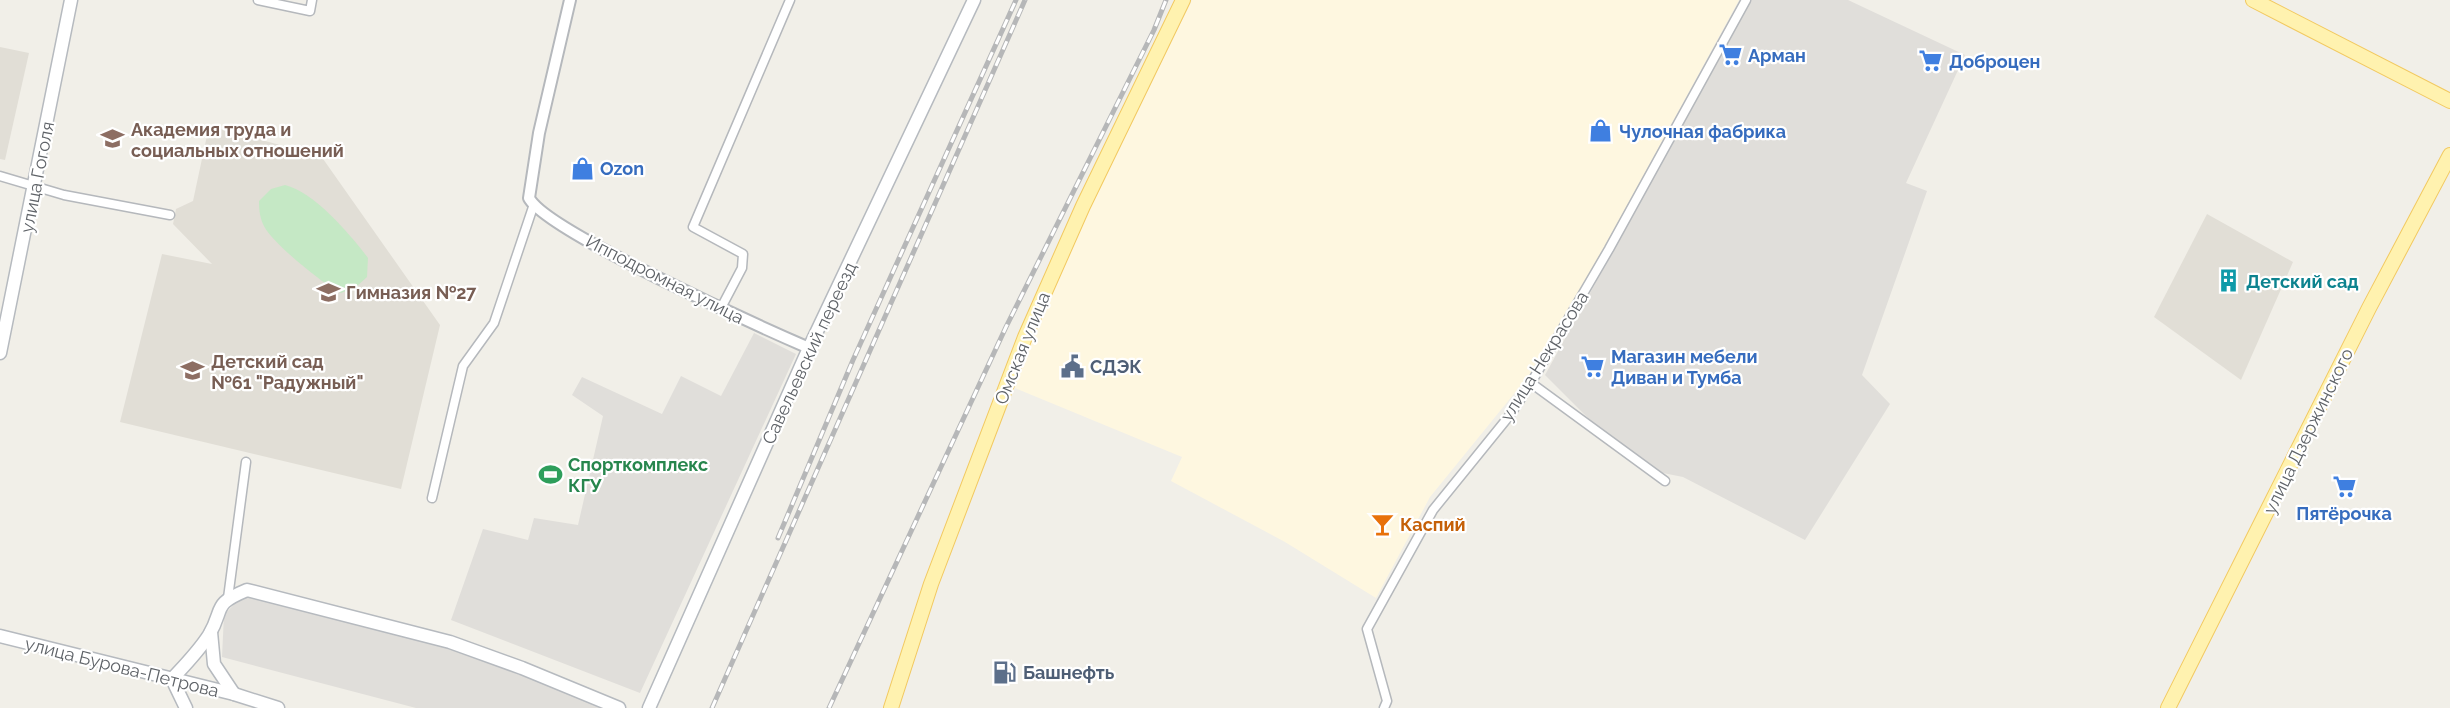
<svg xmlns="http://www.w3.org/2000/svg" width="2450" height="708" font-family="Raleway,sans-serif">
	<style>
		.commercial { fill: #fef7e0 }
		.industrial { fill: #e0deda }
		.education { fill: #e1ded6 }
		.green { fill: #c5e8c5 }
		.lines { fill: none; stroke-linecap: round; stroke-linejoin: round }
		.minor-casing { stroke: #b5b8bc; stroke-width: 11 }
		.tertiary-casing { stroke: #b5b8bc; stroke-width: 14 }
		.secondary-casing { stroke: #b6babf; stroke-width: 15 }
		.primary-casing { stroke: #f2c960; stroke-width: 16 }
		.minor { stroke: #fff; stroke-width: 8 }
		.tertiary { stroke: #fff; stroke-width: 10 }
		.secondary { stroke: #fff; stroke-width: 12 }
		.primary { stroke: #fff2af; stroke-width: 14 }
		.rail-casing { stroke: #b6b7b8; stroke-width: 5 }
		.rail { stroke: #fff; stroke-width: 3; stroke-dasharray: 9; stroke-linecap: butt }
		.labels { text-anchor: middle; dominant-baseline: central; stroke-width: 4.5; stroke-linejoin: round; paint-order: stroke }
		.shop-label { font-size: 18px; font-weight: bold; fill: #366cbe; stroke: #fff; text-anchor: start }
		.education-label { font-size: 18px; font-weight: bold; fill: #785e54; stroke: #fff; text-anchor: start }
		.street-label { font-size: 18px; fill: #5f6368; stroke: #fff }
		.culture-label { font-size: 18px; font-weight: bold; fill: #0d838f; stroke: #fff; text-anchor: start }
		.service-label { font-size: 18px; font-weight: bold; fill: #4e5e75; stroke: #fff; text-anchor: start }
		.leisure-label { font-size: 18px; font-weight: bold; fill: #27864d; stroke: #fff; text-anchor: start }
		.food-label { font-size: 18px; font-weight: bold; fill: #c56008; stroke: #fff; text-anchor: start }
	</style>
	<rect width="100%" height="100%" fill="#f1efe8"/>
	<!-- commercial -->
	<path class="commercial" d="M1192,0h547l-162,297 -47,77 -100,123 -54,101 -91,-56 -114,-61 11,-24 -167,-69 14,-55z"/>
	<!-- industrial -->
	<g class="industrial">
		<path d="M1751,0h97l117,55 -59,128 21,8 -65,184 28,29 -85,136 -122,-63 -25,-5 -66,-50 -47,-47z"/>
		<path d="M754,333l42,21 -156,339 -189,-73 32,-91 45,11 6,-22 44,7 25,-109 -31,-21 10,-18 80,37 19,-38 40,20z"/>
		<path d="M242,596l204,50 159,62h-189l-194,-51 2,-42z"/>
	</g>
	<!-- education -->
	<g class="education">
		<path d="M0,47l29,6 -24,107 -5,-1z"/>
		<path d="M209,126l112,30 119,169 -39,164 -281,-67 42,-168 50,10 -39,-40 3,-15 17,-8z"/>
		<path d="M2207,214l86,48 -52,118 -87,-63z"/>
	</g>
	<!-- green -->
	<path class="green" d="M285,185c29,7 65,49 83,73l-1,19 -11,10 -15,6c-17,-8 -67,-49 -76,-65 -5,-9 -6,-17 -6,-27l12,-12z"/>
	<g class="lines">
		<defs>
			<g id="minor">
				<path d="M258,0l52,11 2,-11"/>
				<path d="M0,176l64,19 106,20"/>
				<path d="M721,308l21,-40 1,-14 -50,-27 97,-227"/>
				<path d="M1531,383l134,98"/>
				<path d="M432,498l31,-132 31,-43 39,-116"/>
				<path d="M228,598l18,-136"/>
				<path d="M1384,708l3,-7 -20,-72 66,-119 77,-95 21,-32 78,-134 137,-249"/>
			</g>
			<path id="tertiary" d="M570,0l-31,133 -10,65c17,33 234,130 280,150"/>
			<g id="secondary">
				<path d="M0,353l71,-353"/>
				<path d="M211,632l3,32 20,30"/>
				<path d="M0,636l234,58 44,14"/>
				<path d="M172,679c13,-14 26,-27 37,-44 16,-27 2,-30 38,-45l203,52 72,26 97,40"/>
				<path d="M172,679l14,29"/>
				<path d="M649,708l160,-360 165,-348"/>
			</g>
			<g id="primary">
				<path d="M2253,0l197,101"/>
				<path d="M891,708l40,-124 94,-247 58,-131 100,-206"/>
				<path d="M2168,708l201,-400 81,-153"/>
			</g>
		</defs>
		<!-- minor casing -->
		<use href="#minor" class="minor-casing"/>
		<!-- tertiary casing -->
		<use href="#tertiary" class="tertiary-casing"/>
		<!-- secondary casing -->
		<use href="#secondary" class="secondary-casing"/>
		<!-- primary casing -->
		<use href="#primary" class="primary-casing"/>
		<!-- minor -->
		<use href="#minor" class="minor"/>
		<!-- tertiary -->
		<use href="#tertiary" class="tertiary"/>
		<!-- secondary -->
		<use href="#secondary" class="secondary"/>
		<!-- primary -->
		<use href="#primary" class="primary"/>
		<defs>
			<g id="rail">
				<path d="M778,538l75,-178 163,-360"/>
				<path d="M712,708l313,-708"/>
				<path d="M829,708l177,-381 148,-297 12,-30"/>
			</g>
		</defs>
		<!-- rail casing -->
		<use href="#rail" class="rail-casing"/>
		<!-- rail -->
		<use href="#rail" class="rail"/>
	</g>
	<!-- icons -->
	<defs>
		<symbol id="supermarket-bare" viewBox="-9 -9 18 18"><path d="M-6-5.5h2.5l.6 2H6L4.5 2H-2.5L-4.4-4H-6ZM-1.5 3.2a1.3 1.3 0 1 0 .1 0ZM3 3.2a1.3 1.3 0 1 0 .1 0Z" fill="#3f7fe0" stroke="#fff" stroke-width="2.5" paint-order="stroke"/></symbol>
		<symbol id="shop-bare" viewBox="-9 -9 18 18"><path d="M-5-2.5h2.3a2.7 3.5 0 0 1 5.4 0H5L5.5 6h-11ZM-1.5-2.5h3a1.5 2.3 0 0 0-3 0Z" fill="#3f7fe0" stroke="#fff" stroke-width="2.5" paint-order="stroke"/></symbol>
		<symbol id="university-bare" viewBox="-9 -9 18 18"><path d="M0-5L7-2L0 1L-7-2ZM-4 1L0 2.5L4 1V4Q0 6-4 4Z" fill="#8d6e63" stroke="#fff" stroke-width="2.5" paint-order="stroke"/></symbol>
		<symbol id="building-bare" viewBox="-9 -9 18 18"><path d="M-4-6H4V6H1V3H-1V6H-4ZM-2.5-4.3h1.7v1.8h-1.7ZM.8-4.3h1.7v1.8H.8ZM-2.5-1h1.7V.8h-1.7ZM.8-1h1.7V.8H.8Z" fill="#0f9aa8" stroke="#fff" stroke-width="2.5" paint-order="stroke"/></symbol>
		<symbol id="school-bare" viewBox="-9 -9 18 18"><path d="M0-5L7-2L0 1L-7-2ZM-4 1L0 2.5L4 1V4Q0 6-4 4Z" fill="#8d6e63" stroke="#fff" stroke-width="2.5" paint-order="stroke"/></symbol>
		<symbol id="civic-bare" viewBox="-9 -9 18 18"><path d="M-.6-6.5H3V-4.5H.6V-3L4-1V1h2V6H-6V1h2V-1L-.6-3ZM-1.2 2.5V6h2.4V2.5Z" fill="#5c6f8a" stroke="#fff" stroke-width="2.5" paint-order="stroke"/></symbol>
		<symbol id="stadium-bare" viewBox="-9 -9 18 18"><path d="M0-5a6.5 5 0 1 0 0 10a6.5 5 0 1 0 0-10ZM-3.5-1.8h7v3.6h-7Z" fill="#2e9e5b" stroke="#fff" stroke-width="2.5" paint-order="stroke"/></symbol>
		<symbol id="bar-bare" viewBox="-9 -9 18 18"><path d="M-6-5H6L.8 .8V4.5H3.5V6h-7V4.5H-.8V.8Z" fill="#e8710a" stroke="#fff" stroke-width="2.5" paint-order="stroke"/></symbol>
		<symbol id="fuel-bare" viewBox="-9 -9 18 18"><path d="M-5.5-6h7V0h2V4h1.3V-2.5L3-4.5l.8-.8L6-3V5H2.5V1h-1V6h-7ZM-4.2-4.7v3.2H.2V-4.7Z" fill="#5c6f8a" stroke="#fff" stroke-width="2.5" paint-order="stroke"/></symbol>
	</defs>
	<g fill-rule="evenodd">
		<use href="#supermarket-bare" x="1714" y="38" width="33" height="33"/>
		<use href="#supermarket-bare" x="1914" y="44" width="33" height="33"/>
		<use href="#shop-bare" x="1584" y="114" width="33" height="33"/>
		<use href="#university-bare" x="96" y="122" width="33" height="33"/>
		<use href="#shop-bare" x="566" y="152" width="33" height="33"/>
		<use href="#building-bare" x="2212" y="264" width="33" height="33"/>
		<use href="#school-bare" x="312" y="276" width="33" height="33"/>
		<use href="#civic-bare" x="1056" y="350" width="33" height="33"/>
		<use href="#supermarket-bare" x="1576" y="350" width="33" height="33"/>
		<use href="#school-bare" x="176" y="354" width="33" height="33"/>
		<use href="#stadium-bare" x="534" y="458" width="33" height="33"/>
		<use href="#supermarket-bare" x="2328" y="470" width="33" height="33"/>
		<use href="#bar-bare" x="1366" y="508" width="33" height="33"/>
		<use href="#fuel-bare" x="988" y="656" width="33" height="33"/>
	</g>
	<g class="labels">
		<!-- shop labels -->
		<g class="shop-label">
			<text x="1748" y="55">Арман</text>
			<text x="1949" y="61">Доброцен</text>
			<text x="1619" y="131">Чулочная фабрика</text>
			<text x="600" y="168">Ozon</text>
			<text x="1611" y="356">Магазин мебели<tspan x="1611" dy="21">Диван и Тумба</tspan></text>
			<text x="2344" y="513" text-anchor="middle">Пятёрочка</text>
		</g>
		<!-- education labels -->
		<g class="education-label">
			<text x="131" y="129">Академия труда и<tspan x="131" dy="21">социальных отношений</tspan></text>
			<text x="346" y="292">Гимназия №27</text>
			<text x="211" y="361">Детский сад<tspan x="211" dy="21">№61 "Радужный"</tspan></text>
		</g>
		<!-- street labels -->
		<g class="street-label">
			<text transform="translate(37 177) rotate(-79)">улица Гоголя</text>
			<text transform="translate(665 279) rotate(27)">Ипподромная улица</text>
			<text transform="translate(1022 348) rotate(-68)">Омская улица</text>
			<text transform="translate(809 353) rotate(-65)">Савельевский переезд</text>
			<text transform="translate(1544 356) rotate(-58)">улица Некрасова</text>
			<text transform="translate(2308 431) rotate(-64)">улица Дзержинского</text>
			<text transform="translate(122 667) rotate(14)">улица Бурова-Петрова</text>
		</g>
		<!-- culture labels -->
		<g class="culture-label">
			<text x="2246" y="281">Детский сад</text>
		</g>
		<!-- service labels -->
		<g class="service-label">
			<text x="1090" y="366">СДЭК</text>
			<text x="1023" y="672">Башнефть</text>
		</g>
		<!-- leisure labels -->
		<g class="leisure-label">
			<text x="568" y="464">Спорткомплекс<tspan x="568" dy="21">КГУ</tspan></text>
		</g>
		<!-- food labels -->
		<g class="food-label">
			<text x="1400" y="524">Каспий</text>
		</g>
	</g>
</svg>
